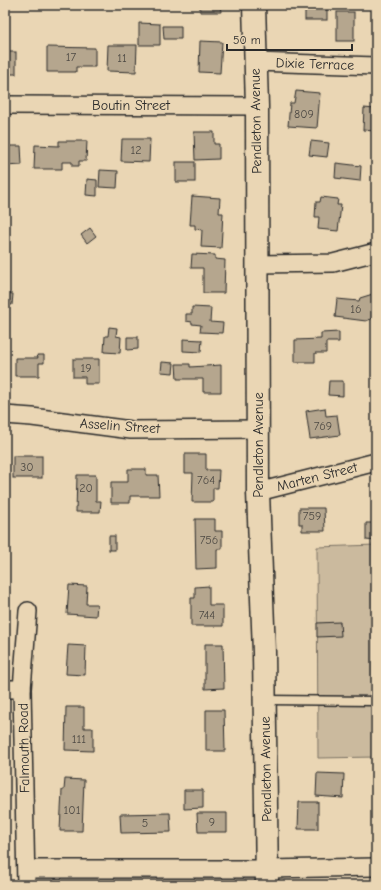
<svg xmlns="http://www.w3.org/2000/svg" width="381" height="890" font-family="'Comic Neue',sans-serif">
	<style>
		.green { fill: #cbba9e; stroke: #7b7264 }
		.building { fill: #b5a68e; stroke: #2b2b2b }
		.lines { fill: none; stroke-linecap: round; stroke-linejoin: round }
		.lane-casing { stroke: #2b2b2b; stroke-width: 11 }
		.street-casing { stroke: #2b2b2b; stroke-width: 20 }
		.secondary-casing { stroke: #2b2b2b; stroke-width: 25 }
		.lane { stroke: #ead6b4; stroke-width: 8 }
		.street { stroke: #ead6b4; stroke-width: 17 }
		.secondary { stroke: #ead6b4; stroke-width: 22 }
		.labels { text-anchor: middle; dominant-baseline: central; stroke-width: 3; stroke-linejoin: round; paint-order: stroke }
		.number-label { font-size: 12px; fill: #4e4a44 }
		.street-label { font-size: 14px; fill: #2b2b2b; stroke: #ead6b4 }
	</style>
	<rect width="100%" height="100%" fill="#ead6b4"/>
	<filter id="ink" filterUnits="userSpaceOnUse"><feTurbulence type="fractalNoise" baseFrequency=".025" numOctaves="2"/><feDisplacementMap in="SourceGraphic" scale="8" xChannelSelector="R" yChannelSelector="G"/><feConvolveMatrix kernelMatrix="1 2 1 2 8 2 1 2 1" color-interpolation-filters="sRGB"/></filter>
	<g filter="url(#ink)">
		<!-- green -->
		<path class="green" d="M376,545v212l-58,1 -1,-211z"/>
		<!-- building -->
		<g class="building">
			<path d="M200,5h20l1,7h-21z"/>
			<rect x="305" y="5" width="22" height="15"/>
			<rect x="337" y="12" width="17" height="29"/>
			<path d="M139,23l21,1v21h-21z"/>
			<path d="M163,26h18v13h-17z"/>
			<path d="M200,41l22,1 -2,31 -21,-1z"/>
			<path d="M108,45h29l-1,27 -29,-1z"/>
			<path d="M47,47l48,1v19h-19v5h-29z"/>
			<rect x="5" y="52" width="11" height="22"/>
			<path d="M296,91l24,2 -3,35 -29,-2 2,-23h4z"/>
			<path d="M375,101l1,24 -2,6 -11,-1 1,-22 11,1z"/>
			<path d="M194,132h20v12h5v15l-24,1z"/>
			<path d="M122,139h28l-1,23 -28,-1z"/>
			<path d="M59,141h28l-1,20h-7v5h-7v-4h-10v7h-28l1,-24 24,1z"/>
			<path d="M311,141l18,2 -2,14 -18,-2z"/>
			<path d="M5,142h3v4h13l1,19 -17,1z"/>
			<rect x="176" y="162" width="19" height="20"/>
			<path d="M336,163l25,3 -1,15 -25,-3z"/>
			<path d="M100,170l18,1 -1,17 -18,-1z"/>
			<path d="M87,179l10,1v16l-11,-1z"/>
			<path d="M192,196l28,2 -1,15h4l-2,35 -20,-1 1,-17 -7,-1v-4h-5z"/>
			<path d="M321,197l17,2 -1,6h4l-3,26 -20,-2 1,-12h-4l1,-15h4z"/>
			<path d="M90,228l6,8 -9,7 -6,-8z"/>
			<path d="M192,254l23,1v4l10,1 -1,33h-21v-25h-12z"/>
			<path d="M5,293l8,1 -1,11 -7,-1z"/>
			<path d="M376,293v24l-10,4 -31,-4 2,-18 22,2 1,-3z"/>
			<path d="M192,307l19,1 -1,14 13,1 -1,10 -22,-1 1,-7 -9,-1v-2l-6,-1v-7h6z"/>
			<path d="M109,327l8,1 -1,8 5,1 -1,16 -16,-1 1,-16h3z"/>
			<path d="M339,332v10h-13v11h-11v9h-20v-22l26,-1v-6z"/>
			<path d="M127,337h11v12l-11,1z"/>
			<path d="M183,339l19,1 -1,12 -18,-1z"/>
			<path d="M37,355h7v8h-5v13h-24v-18h23z"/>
			<path d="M73,359h26v25h-14v-7h-12z"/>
			<path d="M162,362l12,1 -1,10 -12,-1z"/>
			<path d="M176,364h14v3l31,-2v27h-18v-13h-26z"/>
			<path d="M329,381h14v15l-15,-1z"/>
			<path d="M325,408l1,8 11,-1 3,20 -30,4 -4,-28z"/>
			<path d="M185,454h21v16h13l-1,18h-5v14h-21l1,-29h-8z"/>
			<rect x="13" y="456" width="29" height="22"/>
			<path d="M128,469h18v6h12l1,21h-29v7h-19v-21h17z"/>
			<path d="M77,475h19v26h5l-1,11h-24z"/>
			<path d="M299,508h25l1,23h-23v-7h-3z"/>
			<path d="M195,519h20v12h7v18h-5v19l-21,1z"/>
			<path d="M366,523h10v18l-10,-1z"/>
			<rect x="109" y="536" width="6" height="14"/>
			<path d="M69,585l18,1 -1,18h11l-1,12 -29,-2z"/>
			<path d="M209,586v19h14v21h-32v-28h4v-11z"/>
			<path d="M340,622l1,14 -24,1v-14z"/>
			<path d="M205,644h18l1,44 -19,1z"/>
			<path d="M68,645l18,1 -1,29 -19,-1z"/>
			<path d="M66,707h18v21h9v23l-28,-1z"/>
			<path d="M206,710h18l1,41h-19z"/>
			<path d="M317,773l27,1 -1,24 -27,-2z"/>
			<path d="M65,779l19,1 -2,51h-22l2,-41h2z"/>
			<path d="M184,790h19v18l-19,1z"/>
			<path d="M299,802h19v27h-20z"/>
			<path d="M170,813l1,19 -50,1 -1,-19z"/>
			<path d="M197,813h30v19h-29z"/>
		</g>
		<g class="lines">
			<defs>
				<path id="lane" d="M266,700l110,1"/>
				<g id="street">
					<path d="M255,62l121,4"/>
					<path d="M5,105l252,1"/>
					<path d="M257,264l76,-1 43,-11"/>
					<path d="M5,415l27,2 99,13 128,-1"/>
					<path d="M258,492l118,-30"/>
					<path d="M5,689h17"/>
					<path d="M27,869h240l109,-2"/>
					<path d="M26,885l-4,-196 6,-78"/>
				</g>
				<path id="secondary" d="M254,5l3,101 1,386 6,160 3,233"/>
			</defs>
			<!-- lane casing -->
			<use href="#lane" class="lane-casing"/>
			<!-- street casing -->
			<use href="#street" class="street-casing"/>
			<!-- secondary casing -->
			<use href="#secondary" class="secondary-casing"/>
			<!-- lane -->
			<use href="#lane" class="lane"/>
			<!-- street -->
			<use href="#street" class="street"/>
			<!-- secondary -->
			<use href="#secondary" class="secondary"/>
		</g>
	</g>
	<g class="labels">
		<!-- number labels -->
		<g class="number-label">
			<text x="71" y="57">17</text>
			<text x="122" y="58">11</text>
			<text x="304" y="114">809</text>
			<text x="136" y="150">12</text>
			<text x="356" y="309">16</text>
			<text x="86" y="368">19</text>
			<text x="323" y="426">769</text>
			<text x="27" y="467">30</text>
			<text x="206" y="480">764</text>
			<text x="86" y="488">20</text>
			<text x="312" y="516">759</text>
			<text x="209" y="540">756</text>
			<text x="207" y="615">744</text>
			<text x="79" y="739">111</text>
			<text x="72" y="810">101</text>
			<text x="212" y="822">9</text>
			<text x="145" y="823">5</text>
		</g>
		<!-- street labels -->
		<g class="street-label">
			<text transform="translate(315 64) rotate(2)">Dixie Terrace</text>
			<text x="131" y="105">Boutin Street</text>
			<text transform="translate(256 121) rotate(-91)">Pendleton Avenue</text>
			<text transform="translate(120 426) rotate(4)">Asselin Street</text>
			<text transform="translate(258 445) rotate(-90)">Pendleton Avenue</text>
			<text transform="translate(317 477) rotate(-14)">Marten Street</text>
			<text transform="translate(24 748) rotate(-91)">Falmouth Road</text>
			<text transform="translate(266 769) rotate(-91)">Pendleton Avenue</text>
		</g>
	</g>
	<!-- margin -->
	<rect width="381" height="890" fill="none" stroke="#ead6b4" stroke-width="20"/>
	<rect x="10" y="10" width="361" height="870" fill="none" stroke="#2b2b2b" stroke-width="1.5" filter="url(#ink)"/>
	<!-- scale -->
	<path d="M227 44v6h125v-6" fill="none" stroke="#2b2b2b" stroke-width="2"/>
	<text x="233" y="44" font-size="12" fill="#2b2b2b" stroke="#ead6b4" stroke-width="3" paint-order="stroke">50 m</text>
</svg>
